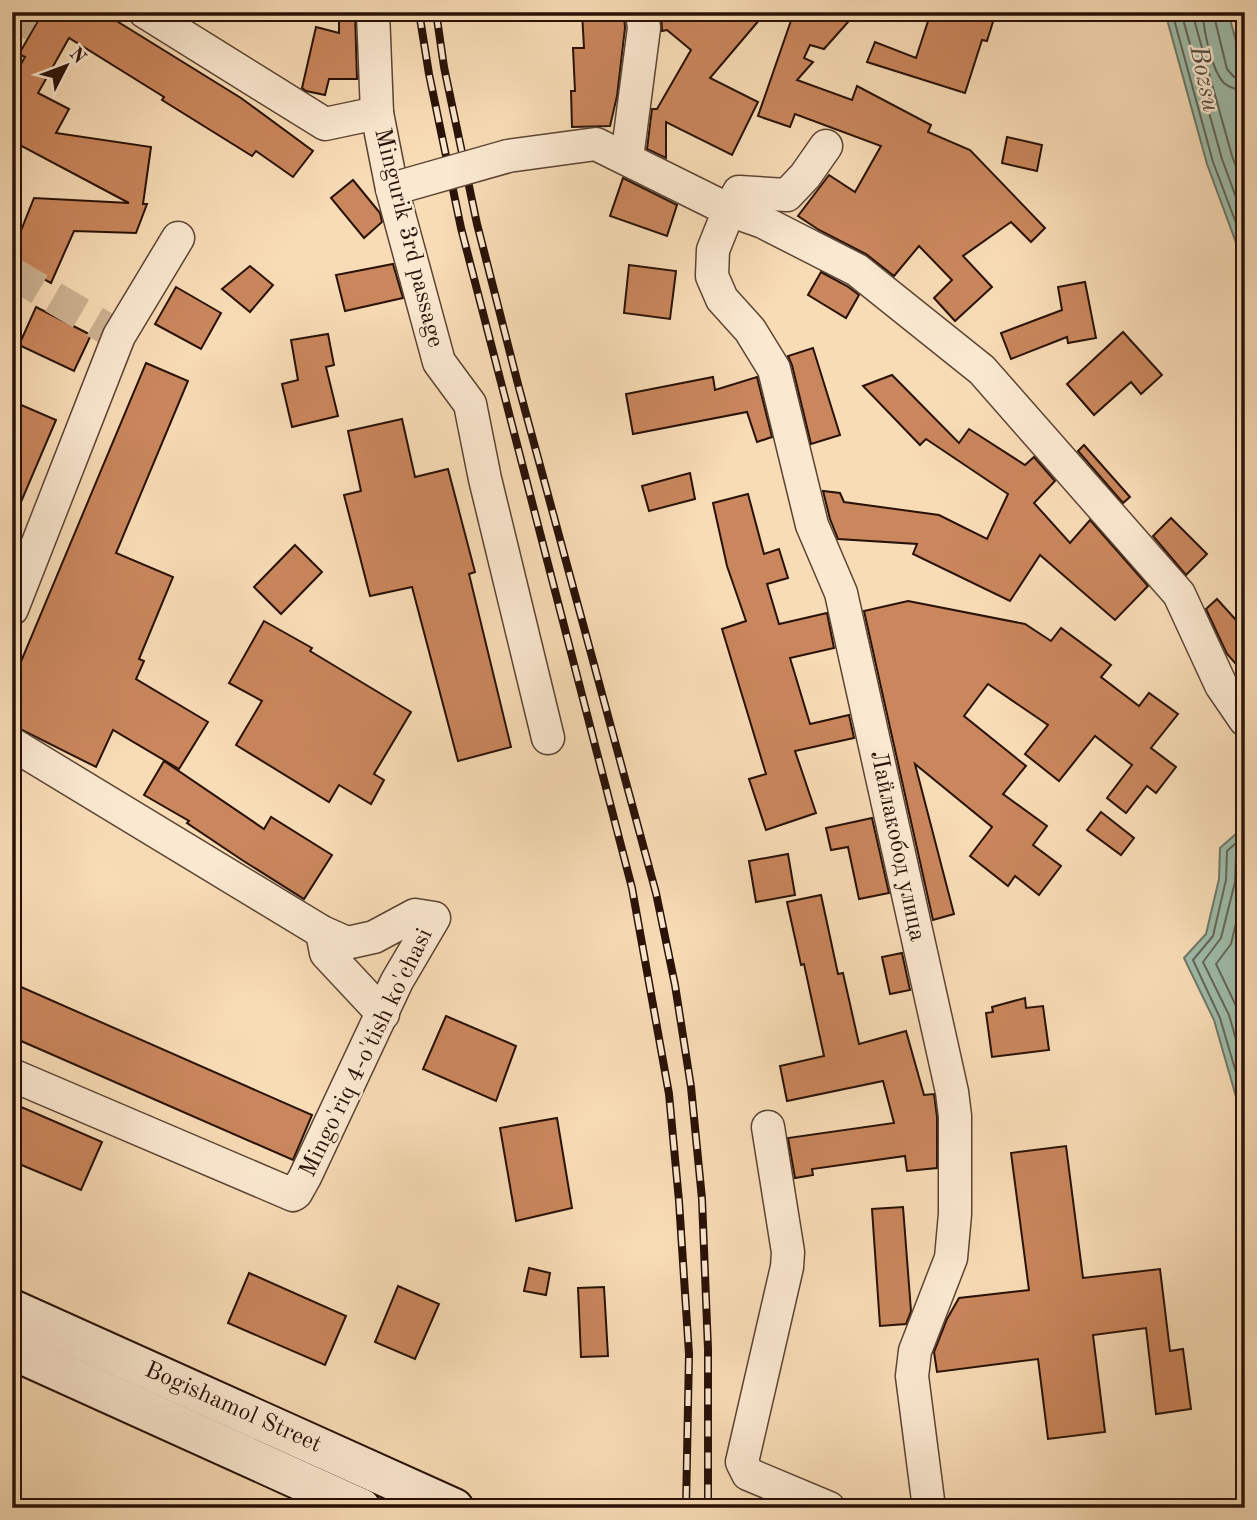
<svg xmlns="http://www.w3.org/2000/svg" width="1257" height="1520" font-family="'Old Standard TT',serif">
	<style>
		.water { fill: #9ebcaa; stroke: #6f7869; stroke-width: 2 }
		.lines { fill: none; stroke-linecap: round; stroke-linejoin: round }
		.shore { stroke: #636658; stroke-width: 2 }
		.building { fill: #ca865c; stroke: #281107; stroke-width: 2 }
		.street-tunnel { stroke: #ceb393; stroke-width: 32; stroke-dasharray: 32 16; stroke-linecap: butt }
		.street-casing { stroke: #5c4433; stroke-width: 35 }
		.secondary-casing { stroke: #281107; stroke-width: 42 }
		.street { stroke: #fae8d0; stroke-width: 32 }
		.secondary { stroke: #fae8d0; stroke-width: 38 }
		.rail-casing { stroke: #281107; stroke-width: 8 }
		.rail { stroke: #fae8d0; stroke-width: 5; stroke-dasharray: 16; stroke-linecap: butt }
		.street-bridge-casing { stroke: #5c4433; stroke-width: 35; stroke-linecap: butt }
		.street-bridge { stroke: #fae8d0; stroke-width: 32 }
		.labels { text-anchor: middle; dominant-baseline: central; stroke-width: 5; stroke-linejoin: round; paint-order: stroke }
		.street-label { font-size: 24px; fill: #281107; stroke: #fae8d0 }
		.water-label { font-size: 26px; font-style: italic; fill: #514d40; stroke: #fae8d0 }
	</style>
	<rect width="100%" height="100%" fill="#f8dcb6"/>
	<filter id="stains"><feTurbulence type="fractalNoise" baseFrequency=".00286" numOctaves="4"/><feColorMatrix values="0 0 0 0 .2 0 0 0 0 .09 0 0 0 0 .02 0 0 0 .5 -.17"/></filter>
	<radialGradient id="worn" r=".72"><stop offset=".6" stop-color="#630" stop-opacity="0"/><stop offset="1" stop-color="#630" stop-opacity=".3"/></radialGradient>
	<!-- water -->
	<g class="water">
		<path d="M1165,12h63l17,62v193l-38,-103z"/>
		<path d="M1245,826v302l-31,-108 -30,-62 22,-24 13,-55 1,-31z"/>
	</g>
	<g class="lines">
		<!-- shore -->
		<g class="shore">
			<path d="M1172,12l41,150 32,85"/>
			<path d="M1181,12l41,147 23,63"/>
			<path d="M1192,12l40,144 13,35"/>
			<path d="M1203,12c0,17 9,59 21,71 6,5 13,7 21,7"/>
			<path d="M1213,12l14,57 7,8 11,2"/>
			<path d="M1245,835l-18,16 -1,29 -13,56 -20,24 27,58 25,85"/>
			<path d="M1245,847l-9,9 -1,26 -14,56 -18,24 26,53 16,56"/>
			<path d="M1245,885l-14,59 -15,20 22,46 7,23"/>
		</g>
	</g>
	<!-- building -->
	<g class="building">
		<path d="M43,12h59l139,86 72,53 -20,26 -37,-26 -4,5 -90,-56 2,-3 -95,-59 -31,55 31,16 -13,24 95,14 -8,57h4l-11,29 -62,-2 -23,52 -39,-21v-9l22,-55 95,5 -117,-62v-61l13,-23 -6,-3z"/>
		<path d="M339,12h16l2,67h-28l-4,16 -19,-4 -4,-3 14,-61 23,6z"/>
		<path d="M582,12h42l1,16 -8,68 -7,30 -38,1 -1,-36h4l-2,-43h11z"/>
		<path d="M661,12h105l-56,66 48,24 -26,53 -66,-33v36l-19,-9 5,-40h5l34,-59 -24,-20 -5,1z"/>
		<path d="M794,12h63l-33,37 -14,-4 -6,13 9,4 -16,18 55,20 5,-14 74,39 -3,7 42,18 75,78 -14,14 -20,-20 -48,34 29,31 -37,34 -21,-23 18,-18 -33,-34 -25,30 -28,-22 -47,-24 -21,-14 31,-41 26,17 26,-46 -86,-32 -5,13 -32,-11z"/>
		<path d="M931,12h65l-9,29 -5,-1 -17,53 -98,-31 8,-20 41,16z"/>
		<path d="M1007,137l35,8 -5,26 -35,-8z"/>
		<path d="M623,178l54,27 -10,31 -57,-20z"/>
		<path d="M353,180l27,33 2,9 -18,16 -33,-40z"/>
		<path d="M393,264l10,34 -58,13 -9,-36z"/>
		<path d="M629,265l47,6 -6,48 -46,-6z"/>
		<path d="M250,266l23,19 -23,27 -28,-23z"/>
		<path d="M821,272l26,14 12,9 -13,23 -38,-23z"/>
		<path d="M1085,282l11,56 -28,5 -1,-6 -56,22 -10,-26 61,-23 -4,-23z"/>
		<path d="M176,287l45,26 -20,36 -46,-25z"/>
		<path d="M36,307l55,28 -17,36 -55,-26z"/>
		<path d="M1123,332l39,43 -21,19 -10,-12 -37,33 -27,-31z"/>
		<path d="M328,334l6,31 -8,2 12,49 -46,11 -10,-43 16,-4 -7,-40z"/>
		<path d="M813,348l27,87 -29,9 -19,-79 -4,-9z"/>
		<path d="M146,363l42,18 -72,172 57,24 -34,82 5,2 -8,18 72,43 -29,47 -66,-39 -17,37 -84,-42v-42z"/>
		<path d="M892,375l67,68 10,-14 56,36 9,-8 21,24 -21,22 36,40 20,-23 58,66 -33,34 -75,-65 -30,46 -97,-47 4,-10 -79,-5 -8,-20 -7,-28 17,2 4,9 95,13 48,24 21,-45 -82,-55 -6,6 -57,-59z"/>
		<path d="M713,377l2,13 42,-13 15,60 -15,5 -10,-30 -114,22 -7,-40z"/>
		<path d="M12,401l44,19 -44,103z"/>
		<path d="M402,419l13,58 33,-8 27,103 -6,2 42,173 -53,14 -46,-174 -42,9 -26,-101 17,-4 -13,-60z"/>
		<path d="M1084,445l46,52 -7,6 -45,-52z"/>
		<path d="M690,473l5,26 -46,12 -7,-25z"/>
		<path d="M748,494l16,60 15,-5 9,29 -21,6 12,40 48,-11 7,35 -44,10 20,66 39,-9 5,23 -59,13 21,62 -50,17 -17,-51 17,-5 -44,-145 24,-8 -19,-55 -14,-63z"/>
		<path d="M1171,518l36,36 -21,21 -33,-39z"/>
		<path d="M295,545l27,27 -41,42 -27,-27z"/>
		<path d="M1217,599l28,31v44l-18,-20 -21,-45z"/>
		<path d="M908,601l117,23 26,17 10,-13 50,37 -10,12 38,29 10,-13 29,21 -27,34 25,19 -20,26 -9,-7 -21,27 -19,-15 25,-33 -37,-29 -36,45 -34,-27 23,-29 -60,-41 -24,32 62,50 -23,28 44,32 -14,19 28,21 -22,29 -24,-19 -7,10 -38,-30 22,-29 -77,-63 39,150 -21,6 -69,-309z"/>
		<path d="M264,621l48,27 -2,3 101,61 -37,62 10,6 -13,24 -32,-19 -10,17 -93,-57 26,-44 -33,-18z"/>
		<path d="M164,761l100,68 7,-12 61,38 -28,44 -62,-39 -55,-37 2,-2 -45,-26z"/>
		<path d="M1101,812l33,26 -13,17 -34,-25z"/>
		<path d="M872,818l17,75 -30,6 -11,-52 -17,3 -5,-22z"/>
		<path d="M788,854l7,41 -39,7 -7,-41z"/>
		<path d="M821,895l17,79 5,-1 16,71 47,-13 18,64 10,-1 3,23v51l-30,3 -2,-15 -93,13 1,6 -18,3 -7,-40 106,-15 -11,-42 -96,20 -7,-35 44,-10 -20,-92 -3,1 -14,-63z"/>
		<path d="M902,953l8,37 -20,4 -8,-37z"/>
		<path d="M12,983l300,132 -19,45 -281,-123z"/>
		<path d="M1025,998l1,10 17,-2 6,44 -57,7 -6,-44 7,-1 -1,-5z"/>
		<path d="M446,1016l70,30 -20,55 -73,-32z"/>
		<path d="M12,1103l90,39 -21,48 -69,-29z"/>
		<path d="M557,1118l15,90 -56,13 -16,-93z"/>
		<path d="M1066,1146l17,132 77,-9 10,82 13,-2 8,60 -35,5 -10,-86 -53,7 12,97 -57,7 -10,-80 -101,13 -3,-20 13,-33 12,-21 70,-8 -18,-137z"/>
		<path d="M903,1207l8,104 -5,13 -26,2 -8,-117z"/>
		<path d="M529,1268l21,5 -4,22 -22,-4z"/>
		<path d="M249,1273l97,43 -21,49 -97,-42z"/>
		<path d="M398,1286l41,18 -24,55 -40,-17z"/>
		<path d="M604,1287l4,69 -27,1 -3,-69z"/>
	</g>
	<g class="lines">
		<!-- street-tunnel -->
		<g class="street-tunnel">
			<path d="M12,31l12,-19"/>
			<path d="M12,273l107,63"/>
		</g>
		<defs>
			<g id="street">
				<path d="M145,12l180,112 52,-11"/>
				<path d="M373,12l4,101 15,76 47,173 31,42 15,75 63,259"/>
				<path d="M826,146l-21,30 -18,19 -48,-3 -10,18 -16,40 -1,26 10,23 28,31 24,39 38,156 29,68 111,499 3,24v98l-4,44 -36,93 -3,25 17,132"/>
				<path d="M508,156l88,-12 133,66 34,12 94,48 125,100 197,224 42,91 24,35"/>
				<path d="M627,158l17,-130 -2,-16"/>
				<path d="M12,609l107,-273 59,-98"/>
				<path d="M12,744l310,188 25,11 27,-6 41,-22 19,3 -37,63 -92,196 -9,16 -3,2 -281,-120"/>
				<path d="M322,932l4,21 57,61"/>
				<path d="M768,1127l20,125 -1,15 -45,195 6,12 81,34"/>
			</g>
			<g id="secondary">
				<path d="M12,1309l442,199"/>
				<path d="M12,1350l349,158"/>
			</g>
		</defs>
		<!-- street casing -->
		<use href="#street" class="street-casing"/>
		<!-- secondary casing -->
		<use href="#secondary" class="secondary-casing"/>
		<!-- street -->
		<use href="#street" class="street"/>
		<!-- secondary -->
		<use href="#secondary" class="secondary"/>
		<defs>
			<g id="rail">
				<path d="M419,12l10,62 32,154 171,660 37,206 10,107 10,153 -3,154"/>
				<path d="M436,12l8,55 33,157 42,164 137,505 19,92 16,102 11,112 6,150v159"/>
			</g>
		</defs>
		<!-- rail casing -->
		<use href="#rail" class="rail-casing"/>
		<!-- rail -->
		<use href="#rail" class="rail"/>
		<defs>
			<path id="street-bridge" d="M392,189l116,-33"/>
		</defs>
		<!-- street-bridge casing -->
		<use href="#street-bridge" class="street-bridge-casing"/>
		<!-- street-bridge -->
		<use href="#street-bridge" class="street-bridge"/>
	</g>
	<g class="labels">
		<!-- street labels -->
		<g class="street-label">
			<text transform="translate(408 238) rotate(76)">Mingurik 3rd passage</text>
			<text transform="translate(897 846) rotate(78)">Лайлакобод улица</text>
			<text transform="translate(367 1053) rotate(-64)">Mingo'riq 4-o'tish ko'chasi</text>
			<text transform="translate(233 1408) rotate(24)">Bogishamol Street</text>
		</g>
		<!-- water labels -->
		<g class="water-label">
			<text transform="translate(1204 79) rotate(78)">Bozsu</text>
		</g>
	</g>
	<!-- margin -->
	<rect width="1257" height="1520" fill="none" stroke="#f8dcb6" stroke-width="42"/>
	<rect x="14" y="14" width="1229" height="1492" fill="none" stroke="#281107" stroke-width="3.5"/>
	<rect x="21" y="21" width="1215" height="1478" fill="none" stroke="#281107" stroke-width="2"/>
	<!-- north arrow -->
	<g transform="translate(66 66) rotate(48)" stroke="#fae8d0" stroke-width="5" paint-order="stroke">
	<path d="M0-5L12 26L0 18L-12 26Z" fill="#281107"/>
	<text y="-10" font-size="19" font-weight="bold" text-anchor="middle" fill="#281107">N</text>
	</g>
	<rect width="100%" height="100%" filter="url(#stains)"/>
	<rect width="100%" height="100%" fill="url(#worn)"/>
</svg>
